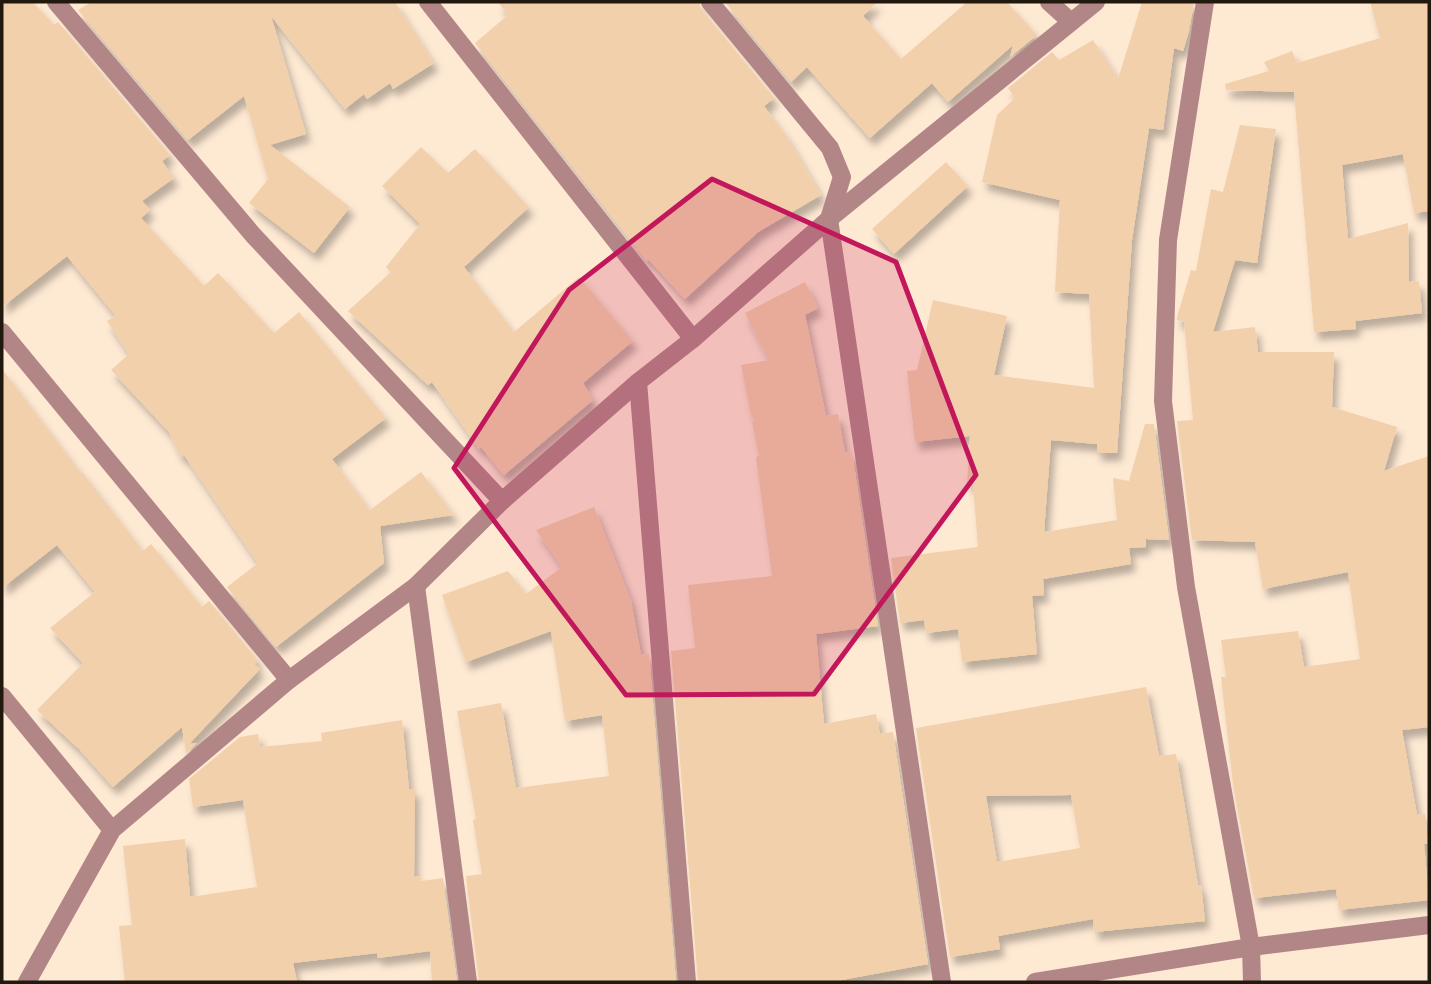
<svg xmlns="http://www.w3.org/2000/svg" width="1431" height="984" font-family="'Work Sans',sans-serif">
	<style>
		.building { fill: #f2d0ab; fill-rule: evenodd; filter: url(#shadow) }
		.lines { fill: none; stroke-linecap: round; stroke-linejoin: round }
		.minor { stroke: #b28687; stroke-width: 18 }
		.tertiary { stroke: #b28687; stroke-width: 18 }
		.marked { fill: #c2185b; fill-opacity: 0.2; stroke: #c2185b; stroke-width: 5; stroke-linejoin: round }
	</style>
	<defs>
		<filter id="shadow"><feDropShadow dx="4.5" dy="8" stdDeviation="3.5" flood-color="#0004"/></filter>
	</defs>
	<rect width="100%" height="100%" fill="#fee9d3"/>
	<!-- building -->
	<g class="building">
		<path d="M2,2h31l21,23 4,-3 112,133 -8,6 12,17 -32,23 8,9 -9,8 63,68 14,-13 56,60 25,-21 87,106 -54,41 38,51 51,-38 33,43 -74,11 4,37 -108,84 -49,-60 31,-24 -74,-108 -3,2 -12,-25 -58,-62 18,-16 -22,-33 9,-5 -49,-60 -65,51z"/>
		<path d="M92,2h303l39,61 -41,26 -3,-6 -23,16 -3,-5 -19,15 -74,-93 35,118 -36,11 80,62 -36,46 -65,-50 19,-24 -24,-83 -56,44 -110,-130z"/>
		<path d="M498,2h201l2,7 73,89 -10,8 23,31 34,58 -63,37 -73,67 -36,-39 -2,1 -172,-218 33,-28z"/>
		<path d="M725,2h152l-14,14 38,43 66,-57h40l30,33 -27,22 3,-12 -65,57 -16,-19 -62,55 -63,-71 -16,15z"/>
		<path d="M1142,2h52l-5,29 -6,20 -9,-3 -11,82 -14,-2 -17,112 -15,213h-20v-9l-46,-4 -7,92 73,-12 -4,-42 16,3 16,-57h9l15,116 -23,-1v8l-17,1 2,16 -88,15 1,16 -12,1 5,58 -75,8 -4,-33 -32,4 -2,-13 -24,3 -9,-65 87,-11 -5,-62h-6l3,-49 -55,6 -8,-71 10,-1 16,-70 74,16 -13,59 100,13 -5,-94 -34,-2 5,-92 -78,-18 15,-67 18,-17 -7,-10 44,-36 7,8 34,-20 25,39z"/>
		<path d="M1370,2h59v209l-15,2 -11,-59 -61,11 6,74 60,-16 1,59 10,-1 3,32 -67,8 1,8 -42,3 -20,-240 -68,-2 -1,-6 44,-13 -5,-9 28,-11 5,12 83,-25z"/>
		<path d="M1240,125l36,4 -19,134 -22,-3 -22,72 42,-5 3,25h76l-2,55 65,20 -13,44 45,-15v271l-27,3 15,85 8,-1 3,30h-4l5,56 -90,10 -3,-21 -82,9 -21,-114 -12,-107h5l-5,-37 77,-9 6,36 56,-8 -12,-87 -85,17 -8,-47 -63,-2 -15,-119 16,-1 -9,-98 -7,-2v-3l14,-47 5,1 15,-82 12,3z"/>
		<path d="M421,147l27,26 27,-24 54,58 -65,60 50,65 65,-55 54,64 -50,42 10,17 -89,75 -23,-28 -2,2 -47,-67 -4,3 -80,-74 43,-39 -5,-5 34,-43 -38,-38z"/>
		<path d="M946,162l22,24 -74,68 -22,-25z"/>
		<path d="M805,282l13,26 -13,7 21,101 12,-2 7,39 7,-1 26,174 -62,8 8,90 52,-10 4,20 13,-2 35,232 -97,18h-133l-27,-331 24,-3 -7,-63 84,-9 -16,-119 3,-1 -7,-34 3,-2 -4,-5 -10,-50 28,-5 -24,-47z"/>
		<path d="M2,369l79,104 1,-1 61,79 8,-7 51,63 7,-6 49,60 -4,3 6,5 -71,75 8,-1 -11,10 -4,-26 -69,60 -34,-38 -42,-39 46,-47 -33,-35 45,-36 -38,-47 -55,43z"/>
		<path d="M594,507l37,94 10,54 8,-1 27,328h-197l-13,-106 16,-2 -9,-54 3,-1 -19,-108 44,-8 15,85 93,-12 -7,-61 -37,6 -14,-90 -85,31 -24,-67 66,-24 18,23 36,-27 -26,-37z"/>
		<path d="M1146,687l13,69 17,-2 22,131h3l4,36 -111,11 -1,-13 -95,17 2,13 -50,8 -34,-229zM1071,795l9,53 -83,14 -11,-66z"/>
		<path d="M402,720l7,69h6l-1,88 6,-1 1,5 22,-3 14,104h-25l-2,-31 -52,7 -1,-5 -84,10 4,19h-172l-6,-56 13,-1 -9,-79 62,-7 5,58 67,-10 -14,-87 -50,7 -4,-28 51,-42 18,-3 2,13 62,-6 -1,-8z"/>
	</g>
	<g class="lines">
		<!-- minor -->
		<g class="minor">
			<path d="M56,2l197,233 249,266"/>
			<path d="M428,2l265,337"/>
			<path d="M710,2l120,146 12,29 -13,42 113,763"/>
			<path d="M1049,2l21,19"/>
			<path d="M1205,2l-37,238 -5,161 23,186 65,360 1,35"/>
			<path d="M2,332l287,348"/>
			<path d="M638,382l49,600"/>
			<path d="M416,586l52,396"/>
			<path d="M2,696l110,134"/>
			<path d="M1035,982l216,-35 178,-22"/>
		</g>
		<!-- tertiary -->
		<path class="tertiary" d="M27,982l85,-152 177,-150 127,-94 86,-85 136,-119 55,-43 136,-120 267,-217"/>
	</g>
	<!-- marked area -->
	<path class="marked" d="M712,179l184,83 80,213 -162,219 -188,1 -172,-227 115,-178z"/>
	<!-- border -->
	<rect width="1431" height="984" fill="none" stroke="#21180e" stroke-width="7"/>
</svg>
